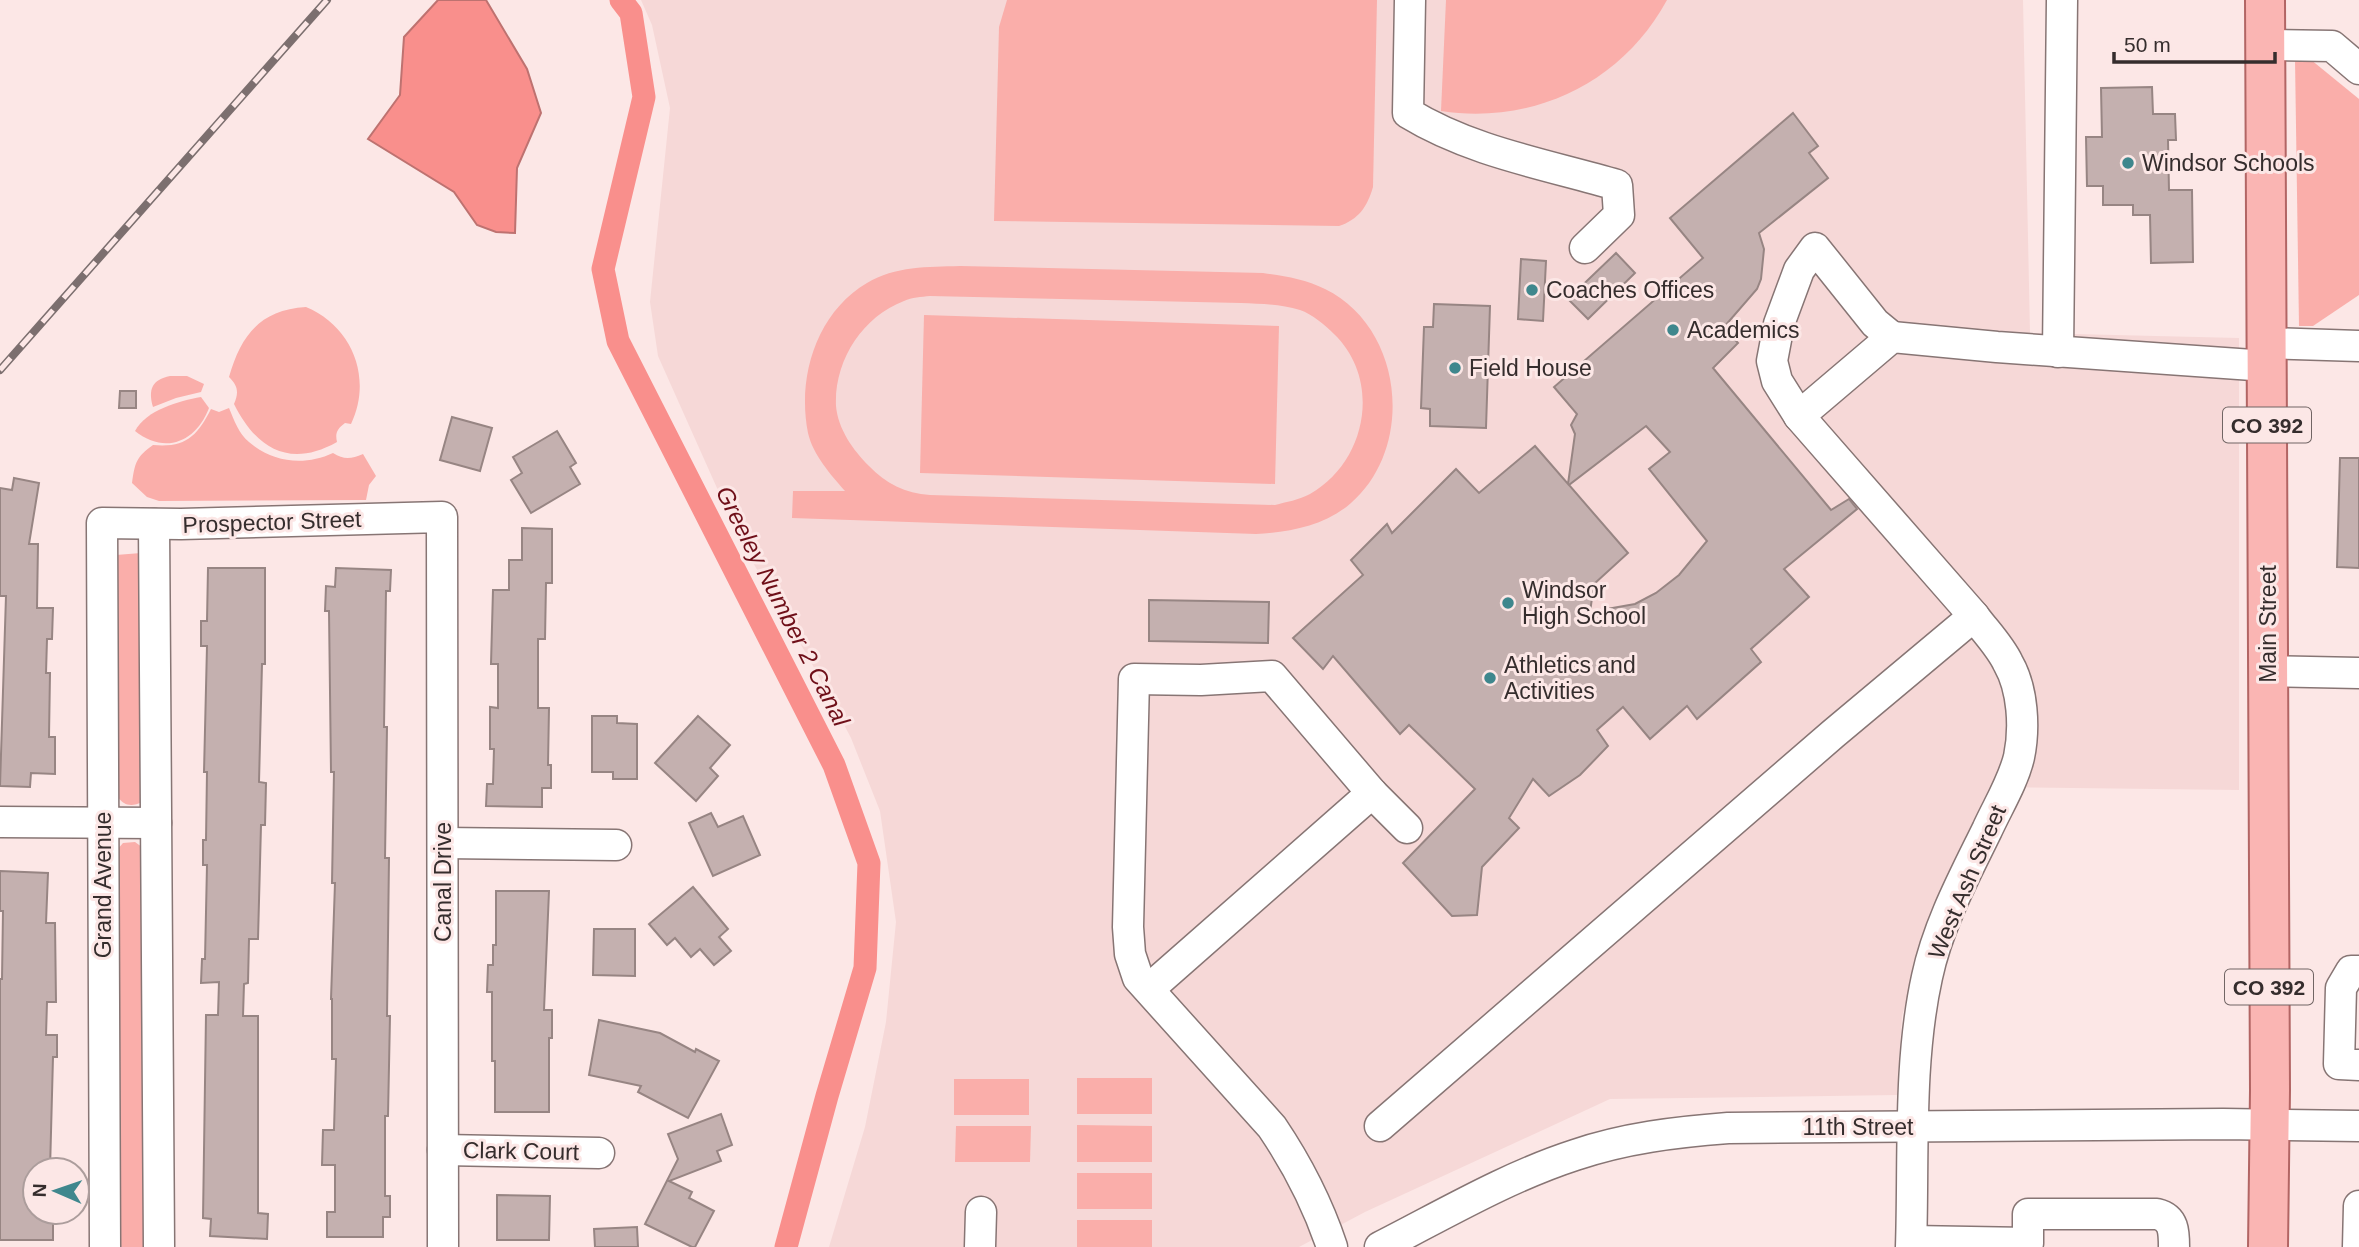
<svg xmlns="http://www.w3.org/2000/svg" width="2359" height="1247" font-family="Arial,sans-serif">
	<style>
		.built { fill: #f6d8d7 }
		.green { fill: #faaeaa; fill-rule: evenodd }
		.water { fill: #f98f8c; stroke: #be7270; stroke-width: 2 }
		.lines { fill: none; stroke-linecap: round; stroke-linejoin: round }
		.canal { stroke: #f98f8c; stroke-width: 23 }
		.building { fill: #c4b0af; stroke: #978583; stroke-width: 2; fill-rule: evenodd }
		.minor-casing { stroke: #877574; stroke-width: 33 }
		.major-casing { stroke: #b26564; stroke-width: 42 }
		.minor { stroke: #fff; stroke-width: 30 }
		.major { stroke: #fab5b3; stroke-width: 38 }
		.rail-casing { stroke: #7c6f6f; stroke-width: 8 }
		.rail { stroke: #fce7e6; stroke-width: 5; stroke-dasharray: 16; stroke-linecap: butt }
		.poi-dot { fill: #3f878d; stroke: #fce7e6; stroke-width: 2.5 }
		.labels { text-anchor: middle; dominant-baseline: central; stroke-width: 6; stroke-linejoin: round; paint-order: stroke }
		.shield { fill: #fce7e6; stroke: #716564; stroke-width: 2 }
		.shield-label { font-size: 21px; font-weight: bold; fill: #352d2d }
		.poi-label { font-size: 23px; fill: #352d2d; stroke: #fce7e6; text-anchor: start }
		.street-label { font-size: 23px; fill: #352d2d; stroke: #fce7e6 }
		.water-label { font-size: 24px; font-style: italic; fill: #6f0f19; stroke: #fce7e6 }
	</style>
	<rect width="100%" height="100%" fill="#fce7e6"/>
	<!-- built -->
	<path class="built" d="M641,0h1382l7,333 209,5v452l-249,-3 -42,88 -23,59 -23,82 -5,79 -287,4 -245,113 -66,35h-470l36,-120 21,-105 10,-100 -16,-111 -29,-73 -40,-76 -69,-118 -84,-188 -8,-54 20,-194 -18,-83z"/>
	<!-- green -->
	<g class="green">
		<path d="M1007,0h370l-4,187c-6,20 -14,32 -34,39l-345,-5 5,-194z"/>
		<path d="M1446,0h221c-45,83 -134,125 -226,111z"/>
		<path d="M2295,59h15l49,40v196l-46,31h-14z"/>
		<path d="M960,266l303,7c21,3 42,6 62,16 78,38 91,157 26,214 -26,23 -61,29 -95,31l-464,-16 1,-27h52c-14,-16 -32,-36 -37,-58 -11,-55 8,-120 59,-150 28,-17 61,-16 93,-17zM930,296l311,7c20,1 40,1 59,7 12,4 25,15 34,24 48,46 33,128 -24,160 -11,6 -24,8 -35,11l-345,-10c-25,-2 -44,-11 -61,-29 -16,-16 -31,-37 -33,-60 -2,-45 26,-89 68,-105 8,-4 17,-4 26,-5z"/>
		<path d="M306,307c46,19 67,71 45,117l-6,-1c-8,6 -10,10 -8,19 -48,27 -81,6 -103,-38 5,-12 4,-18 -5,-27 12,-42 31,-67 77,-70z"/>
		<path d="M924,315l355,11 -4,158 -355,-11z"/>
		<path d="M170,376h17l17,8 -3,8 -25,6 -23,9c-5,-18 -1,-27 17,-31z"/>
		<path d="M201,397l8,11c-13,34 -44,47 -74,23 11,-21 44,-30 66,-34z"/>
		<path d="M229,408c5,12 10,26 20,34 24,21 56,24 84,11 11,7 18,6 30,1l13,22 -7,9 -3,15 -207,1 -12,-4 -15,-14c3,-20 4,-26 21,-38 33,3 44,-9 58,-36l8,3z"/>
		<path d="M141,553l1,249c-10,5 -18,4 -24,-5l-2,-242z"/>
		<path d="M135,842l11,8 3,397h-31l-1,-397 6,-7z"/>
		<rect x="1077" y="1078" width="75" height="36"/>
		<rect x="954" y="1079" width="75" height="36"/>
		<path d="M1077,1125l75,1v36h-75z"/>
		<path d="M956,1126h75l-1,36h-75z"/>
		<rect x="1077" y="1173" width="75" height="36"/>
		<rect x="1077" y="1220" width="75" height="27"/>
	</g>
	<!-- water -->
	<path class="water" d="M438,0h48l41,69 14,44 -24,55 -2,65 -19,-1 -19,-7 -23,-33 -86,-53 32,-44 4,-58z"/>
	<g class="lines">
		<!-- canal -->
		<path class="canal" d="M621,0l10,13 13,84 -41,172 15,72 216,424 35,98 -4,105 -38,128 -41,151"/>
	</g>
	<!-- building -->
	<g class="building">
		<path d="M2152,87l1,27h22l1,26h-8l1,50h23l1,72 -42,1 -1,-48h-17v-10h-30v-19h-16l-1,-49h16l-1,-49z"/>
		<path d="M1793,113l25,33 -9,7 19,25 -69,55 5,16 -3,30 -4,10 -33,38 14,16 -25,25 118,142 18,-11 8,10 -73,60 25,28 -58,52 10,13 -64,57 -10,-13 -37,33 -27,-32 -26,23 11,16 -28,29 -31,21 -16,-17 -24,39 10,10 -37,39 -5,48 -25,1 -49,-53 72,-74 -66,-64 -9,9 -67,-78 -10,13 -30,-31 70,-63 -12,-15 36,-36 5,9 64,-64 23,24 56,-47 33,38 7,-50 -4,-9 6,-11 -23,-27 149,-129 -33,-40zM1646,426l24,26 -21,17 58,72 -28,34 -23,18 -21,11 -45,8 4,-28 34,-31 -59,-68z"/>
		<path d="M1616,253l19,20 -47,46 -20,-20z"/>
		<path d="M1521,259l25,2 -3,60 -25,-2z"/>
		<path d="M1434,304l56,2 -4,122 -56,-2v-17l-9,-1 3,-81h9z"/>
		<path d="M120,391h16v17h-17z"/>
		<path d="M452,417l40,11 -12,43 -40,-11z"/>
		<path d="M557,431l19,32 -6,4 10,17 -49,29 -20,-33 11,-7 -9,-16z"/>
		<path d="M2340,458h19v110l-22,-1z"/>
		<path d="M14,478l25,5 -10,61h9l-1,64h16l-1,31h-5l-1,34h4l-1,64h6v37l-24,-1 -1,14 -30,-1 6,-190h-6v-108l12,2z"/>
		<path d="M522,528l30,1v54h-6l-1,56h-7v69h11l-1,57h3v23h-9v19l-56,-1 1,-22h6l1,-35h-4v-42l8,1v-44h-7l2,-74h16v-30h13z"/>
		<path d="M208,568h57v96h-3l-3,118 7,1 -1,42h-4l-3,114h-9l-1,44 -4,1 -1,32h15v197l10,1 -1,25 -57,-3 1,-17 -8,-1 3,-203h12l1,-33 -18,1 1,-24h3l2,-94h-4v-25h3l1,-68h-3l3,-126h-6v-25h6z"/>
		<path d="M336,568l55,2 -1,21h-4l-2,136h3l-2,131h4l-2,158h3l-2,100h-3v80h5v21h-7v20h-56v-25h8v-47h-13l1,-35h11l2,-71h-4v-60h-1l4,-116h-3l2,-111h-3l-2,-161h-4l1,-25 9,1z"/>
		<path d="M1149,600l120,2 -1,41 -119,-2z"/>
		<path d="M592,716h25v7l20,1v55h-24v-7h-21z"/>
		<path d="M698,716l32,29 -20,23 8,8 -22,25 -41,-38z"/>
		<path d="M711,813l7,14 25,-11 17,39 -47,21 -24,-53z"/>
		<path d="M0,871l48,2 -2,50h9l1,79h-9l-1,33h11v22h-4l-3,113h-15v42h18v28h-53v-261h2l1,-68h-3z"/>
		<path d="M693,887l35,42 -9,8 12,14 -17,14 -14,-16 -9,8 -16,-19 -8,7 -18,-21z"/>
		<path d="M496,891h53l-5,119h8v28h-3v74h-54v-51h-3v-69h-5l1,-27h5v-20h3z"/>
		<path d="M594,929h41v47l-42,-1z"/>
		<path d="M599,1020l61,13 35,19 1,-3 23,12 -31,57 -50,-26 3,-6 -52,-11z"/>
		<path d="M721,1114l11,31 -15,6 4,10 -52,20 23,11 -3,6 25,13 -19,36h-3l-47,-23 33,-65 -10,-25z"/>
		<path d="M497,1195l53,1 -1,44h-52z"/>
		<path d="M637,1227l1,20h-43l-1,-18z"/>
	</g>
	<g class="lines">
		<defs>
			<g id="minor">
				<path d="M1410,0l-2,113c64,39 137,51 209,72l2,30 -34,33"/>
				<path d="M2265,45l67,1 27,23"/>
				<path d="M2267,343l92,3"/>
				<path d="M2058,352l4,-352"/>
				<path d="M1799,416l-22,-35 -5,-20 7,-37 20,-54 16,-22 60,75 17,14"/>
				<path d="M154,524l5,723"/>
				<path d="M2268,671l91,2"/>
				<path d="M0,822l156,1"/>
				<path d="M443,843l173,2"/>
				<path d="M2359,971h-8l-10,17 -2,76 20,1"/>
				<path d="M1149,989l223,-196"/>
				<path d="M1380,1126l453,-392 141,-118 -175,-200 93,-79 105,10 270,19"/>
				<path d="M443,1150l156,3"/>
				<path d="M1912,1241l116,2v-29h129c17,4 17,18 17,33"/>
				<path d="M105,1247l-3,-724 79,1 261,-7 1,730"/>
				<path d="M980,1247l1,-35"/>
				<path d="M1332,1247c-14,-42 -35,-83 -60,-120l-134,-149 -8,-24 -2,-27 6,-248 67,1 71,-4 100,117 35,35"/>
				<path d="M1380,1247c63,-32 127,-70 195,-92 50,-17 101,-23 153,-27l495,-4 136,2"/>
				<path d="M1911,1247c3,-88 -3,-184 16,-270 11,-52 37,-100 60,-147 11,-24 26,-48 32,-73 6,-29 4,-68 -11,-94 -8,-17 -23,-32 -34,-47"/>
				<path d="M2358,1247l1,-41"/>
			</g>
			<path id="major" d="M2265,0l5,1090 -2,157"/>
		</defs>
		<!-- minor casing -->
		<use href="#minor" class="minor-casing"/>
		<!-- major casing -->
		<use href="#major" class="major-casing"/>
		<!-- minor -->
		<use href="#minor" class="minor"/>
		<!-- major -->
		<use href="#major" class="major"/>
		<defs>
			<path id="rail" d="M0,370l327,-370"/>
		</defs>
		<!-- rail casing -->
		<use href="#rail" class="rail-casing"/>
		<!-- rail -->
		<use href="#rail" class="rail"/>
	</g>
	<!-- markers -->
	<g class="poi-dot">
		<circle cx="2128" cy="163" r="7"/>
		<circle cx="1532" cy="290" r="7"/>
		<circle cx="1673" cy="330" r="7"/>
		<circle cx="1455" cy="368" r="7"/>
		<circle cx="1508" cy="603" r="7"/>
		<circle cx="1490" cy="678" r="7"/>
	</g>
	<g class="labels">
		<!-- shield labels -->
		<g class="shield">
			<rect x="2223" y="407.5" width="88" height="35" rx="5"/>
			<rect x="2225" y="969.5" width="88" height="35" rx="5"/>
		</g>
		<g class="shield-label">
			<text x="2267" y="425">CO 392</text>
			<text x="2269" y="987">CO 392</text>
		</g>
		<!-- poi labels -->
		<g class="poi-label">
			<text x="2142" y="163">Windsor Schools</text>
			<text x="1546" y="290">Coaches Offices</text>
			<text x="1687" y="330">Academics</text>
			<text x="1469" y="368">Field House</text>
			<text x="1522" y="590">Windsor<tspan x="1522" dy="26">High School</tspan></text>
			<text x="1504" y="665">Athletics and<tspan x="1504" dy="26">Activities</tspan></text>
		</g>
		<!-- street labels -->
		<g class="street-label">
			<text transform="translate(272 522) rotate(-2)">Prospector Street</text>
			<text transform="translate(2268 624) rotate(-90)">Main Street</text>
			<text transform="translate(443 882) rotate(-90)">Canal Drive</text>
			<text transform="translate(1967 882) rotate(-67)">West Ash Street</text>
			<text transform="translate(103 885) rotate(-90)">Grand Avenue</text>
			<text x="1858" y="1127">11th Street</text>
			<text transform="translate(521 1151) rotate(1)">Clark Court</text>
		</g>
		<!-- water labels -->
		<g class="water-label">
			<text transform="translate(783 606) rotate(63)">Greeley Number 2 Canal</text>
		</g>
	</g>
	<!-- north arrow -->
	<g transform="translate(56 1191) rotate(272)"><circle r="33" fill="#fce7e6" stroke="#ac9d9c" stroke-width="2"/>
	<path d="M0-5L12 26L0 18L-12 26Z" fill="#3f878d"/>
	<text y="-10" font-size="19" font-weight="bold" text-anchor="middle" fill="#352d2d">N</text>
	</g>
	<!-- scale -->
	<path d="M2114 52v10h161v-10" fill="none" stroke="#352d2d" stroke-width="3.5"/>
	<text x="2124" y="52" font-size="21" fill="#352d2d" stroke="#fce7e6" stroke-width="5" paint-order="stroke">50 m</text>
</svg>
